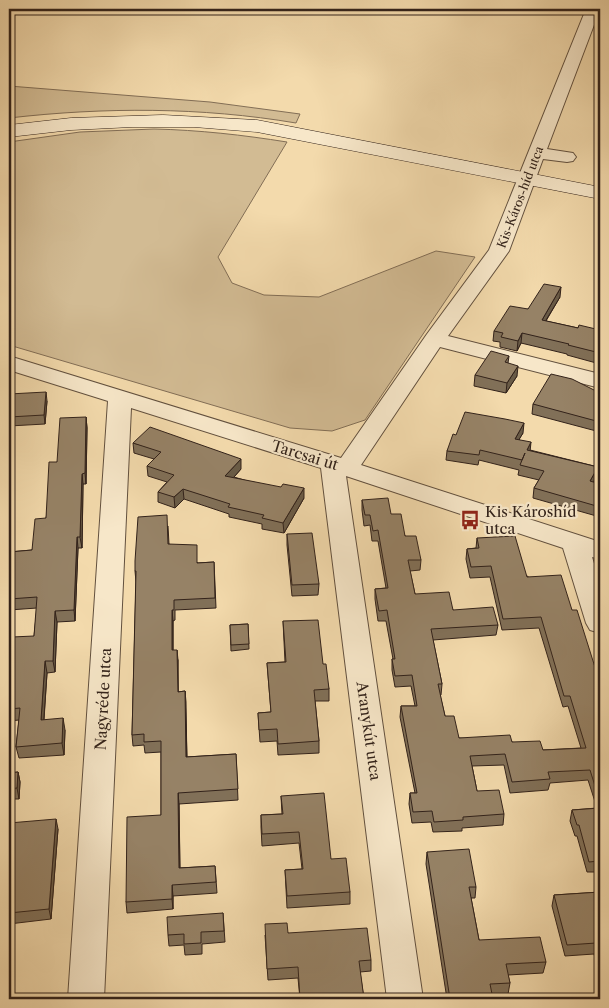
<svg xmlns="http://www.w3.org/2000/svg" width="609" height="1008" font-family="'Libre Caslon Text',serif">
	<style>
		.green { fill: #d2bb93; stroke: #826e56 }
		.lines { fill: none; stroke-linecap: round; stroke-linejoin: round }
		.lane-casing { stroke: #62503e; stroke-width: 2 }
		.street-casing { stroke: #62503e; stroke-width: 2 }
		.secondary-casing { stroke: #32221a; stroke-width: 1 }
		.lane { fill: #f7e7c9; fill-rule: evenodd }
		.street { fill: #f7e7c9; fill-rule: evenodd }
		.secondary { fill: #f7e7c9; fill-rule: evenodd }
		.wall { fill: #817058; stroke: #32221a }
		.shaded-wall { fill: #695b47; stroke: #32221a }
		.building { fill: #968266; stroke: #32221a }
		.labels { text-anchor: middle; dominant-baseline: central; stroke-width: 4.5; stroke-linejoin: round; paint-order: stroke }
		.far-street-label { font-size: 12px; fill: #32221a; stroke: #f7e7c9 }
		.street-label { font-size: 15px; fill: #32221a; stroke: #f7e7c9 }
		.poi-label { font-size: 15px; fill: #32221a; stroke: #f7e7c9; text-anchor: start }
	</style>
	<rect width="100%" height="100%" fill="#f3daac"/>
	<filter id="stains"><feTurbulence type="fractalNoise" baseFrequency=".004" numOctaves="4"/><feColorMatrix values="0 0 0 0 .2 0 0 0 0 .09 0 0 0 0 .02 0 0 0 .5 -.17"/></filter>
	<radialGradient id="worn" r=".72"><stop offset=".6" stop-color="#630" stop-opacity="0"/><stop offset="1" stop-color="#630" stop-opacity=".3"/></radialGradient>
	<!-- green -->
	<g class="green">
		<path d="M9,86l201,16 90,12 -4,9c-95,-16 -191,-16 -287,-5z"/>
		<path d="M154,129c45,1 89,6 133,13l-69,115 14,26 32,12 55,2 117,-46 39,6 -110,163 -33,11 -42,-3 -281,-83v-203l71,-10z"/>
	</g>
	<g class="lines">
		<defs>
			<rect id="lane" x="586" y="17" width="14" height="4"/>
			<path id="street" d="M586,9h14l-53,140 26,4 3,4 -3,4 -6,1 -24,-3 -34,92 -61,85 152,38v14l-160,-41 -79,118 239,77v17l-8,-2 8,26v50l-10,-3 -4,-7 -23,-75 -217,-72 77,523h-36l-66,-531 -190,-60 -27,591h-36l40,-598 -99,-31v-14l332,102 86,-124 62,-84z"/>
			<path id="secondary" d="M163,115l94,5 343,67v12l-343,-67 -63,-5h-62l-61,3 -62,7v-12l62,-7z"/>
		</defs>
		<!-- lane casing -->
		<use href="#lane" class="lane-casing"/>
		<!-- street casing -->
		<use href="#street" class="street-casing"/>
		<!-- secondary casing -->
		<use href="#secondary" class="secondary-casing"/>
		<!-- lane -->
		<use href="#lane" class="lane"/>
		<!-- street -->
		<use href="#street" class="street"/>
		<!-- secondary -->
		<use href="#secondary" class="secondary"/>
	</g>
	<!-- wall -->
	<g class="wall">
		<path d="M560,297l-14,24 32,7 22,2v34l-33,-9v-1l-46,-11 -4,8 -17,-4v-5l-7,-1 1,-10 34,-22z"/>
		<path d="M509,356l-1,7 9,13 -11,17 -32,-7 1,-11z"/>
		<path d="M600,393v39l-68,-18 1,-10z"/>
		<path d="M9,394l38,7 -2,23 -36,2z"/>
		<path d="M86,417l1,11 -1,56h-3l-1,64h-4l-3,73 -18,1 -2,50 -8,1 -3,47 21,10 -1,25 -45,3 -3,-11 3,-27 -10,1v-48l25,-37 3,-28 -28,2v-58l23,-2 14,-32 11,-56z"/>
		<path d="M523,433l-4,6 11,11 68,17 -2,10 -3,5 7,2v33l-67,-19 1,-10 5,-8 -21,-5 1,-5 -40,-10 -1,5 -32,-5 1,-9 9,-16z"/>
		<path d="M133,443l108,26 -7,8 70,21 -20,35 -22,-4v-5l-33,-7v-3l-45,-15 -9,9 -17,-6v-10l9,-10 -19,-6 -1,-10 7,-7 -20,-6z"/>
		<path d="M362,500l29,14 30,46 -1,10 -10,1 5,23 38,16 45,15 -2,10 -63,5 9,44 -1,11h-1l5,21 14,22 53,4 31,8 38,-2 -13,-42 -5,1 -24,-79 -37,2 -12,-53 -20,1 -4,-19 1,-10 9,-1 1,-10 95,72 27,70 -1,5 2,8v192l-3,-13h-10l-10,-36h-2l-5,-15 2,-11 25,-2 -9,-28 -38,3 -2,7 -38,3 -6,-28 -32,1 5,25 27,23 -1,11 -41,3v3l-29,1 -2,-10 -19,1 -3,-19 1,-11h5l-15,-76 1,-11h14l-4,-20 -16,1 -3,-17v-11h1l-7,-38h-8l-3,-22v-10l11,-1 -8,-47h-6l-2,-16 -6,1 -2,-16z"/>
		<path d="M168,526l1,18 29,19 16,-1 2,46 -41,2v10l-2,1v29l5,10v32l7,-1 2,66 49,-3 2,46 -59,4 1,64 35,-2 2,27 -44,3v13l-46,4 -1,-11 35,-87v-63l-16,1 -1,-8 -11,1 -1,-11 4,-153 -1,-11z"/>
		<path d="M287,534l32,50 -1,11 -26,1 -5,-51z"/>
		<path d="M283,621l40,43 6,25v12h-14l4,40v12l-41,2 -1,-14 -17,1 -2,-29 13,-1 -4,-49 18,-1z"/>
		<path d="M248,624l1,25 -18,2 -1,-26z"/>
		<path d="M18,772l2,10 -1,17h-10v-26z"/>
		<path d="M281,796l50,63 19,33v12l-63,4 -2,-38 17,-1 -3,-26 -37,3 -1,-19v-12l21,-1z"/>
		<path d="M9,823l49,6 -7,90 -42,5z"/>
		<path d="M427,852l49,35 -1,11h-4l8,42 67,22 -3,11 -35,2 2,8 -2,11 -15,1v4h-46l-21,-135z"/>
		<path d="M600,892v85l-6,-23 -29,2 -13,-50 2,-11z"/>
		<path d="M223,913l2,29 -23,2v10l-17,1 -1,-10 -15,1 -1,-11z"/>
		<path d="M288,933l83,27v11l-11,1 4,27h-64l-2,-21 -30,2 -3,-45z"/>
	</g>
	<!-- shaded-wall -->
	<g class="shaded-wall">
		<path d="M561,287l-1,10 -20,33 2,-10z"/>
		<path d="M522,333l-1,10 -4,8 1,-10z"/>
		<path d="M518,366l-1,10 -11,17 1,-10z"/>
		<path d="M46,392l1,9 -2,23 -1,-9z"/>
		<path d="M86,417l1,11 -1,56 -1,-11z"/>
		<path d="M524,423l-1,10 -9,15 1,-9z"/>
		<path d="M531,442l-1,10 -3,-2z"/>
		<path d="M241,459v10l-15,17 -1,-10z"/>
		<path d="M598,467l-2,10 -7,14 1,-10z"/>
		<path d="M82,474l1,10 -1,64 -2,-11z"/>
		<path d="M304,488v10l-20,35 -1,-10z"/>
		<path d="M183,489l1,10 -9,9 -1,-11z"/>
		<path d="M77,537l1,11 -3,73 -1,-11z"/>
		<path d="M172,610l1,11v40l-1,-11z"/>
		<path d="M55,611l2,11 -2,50 -2,-11z"/>
		<path d="M177,650l1,10v43v-11z"/>
		<path d="M45,661l2,12 -4,58 -2,-11z"/>
		<path d="M185,691l1,11 1,66 -1,-11z"/>
		<path d="M63,718l2,12 -1,25 -2,-12z"/>
		<path d="M18,772l2,10 -1,17 -2,-11z"/>
		<path d="M178,793l1,11 1,75 -1,-11z"/>
		<path d="M56,819l2,10 -7,90 -2,-10z"/>
		<path d="M172,885l1,11v13l-1,-10z"/>
	</g>
	<!-- building -->
	<g class="building">
		<path d="M544,284l17,3 -19,33 36,8 1,-3 21,5v23l-32,-8 1,-1 -47,-11 -4,8 -17,-4 2,-4 -9,-2 16,-25 18,3z"/>
		<path d="M491,351l18,5 -4,6 13,4 -11,17 -32,-8z"/>
		<path d="M551,374l21,5 28,14v29l-67,-18z"/>
		<path d="M46,392l-2,23 -35,2v-23z"/>
		<path d="M465,412l40,7 19,4 -9,16 16,3 -4,8 71,17 -8,14 10,3v23l-66,-19 10,-17 -24,-6 5,-12 -3,7 -42,-10 -1,5 -32,-4 6,-17 3,1z"/>
		<path d="M86,417l-1,56 -3,1 -2,63h-3l-3,73 -19,1 -2,50h-8l-4,59 22,-2 -1,25 -46,4 4,-39 -11,1v-36l3,-36 22,-1 3,-39 -28,2v-47l23,-2 3,-31 11,-1 3,-56h8l3,-44z"/>
		<path d="M150,427l91,32 -16,17 56,11 2,-3 21,4 -21,35 -21,-5 2,-3 -36,-8 2,-3 -47,-15 -9,8 -16,-5 16,-17 -27,-9 14,-14 -28,-9z"/>
		<path d="M388,498l3,16h10l4,22h11l5,24h-13l7,34 34,-2 4,18 40,-3 5,18 -67,4 11,55h-4l7,32h9l5,22 51,-3 2,7 28,-1 3,9 43,-2 -16,-52h-6l-23,-79 -38,2 -12,-53 -20,1 -4,-18 12,-1 -2,-10 38,-2 12,41 34,-2 11,35h5l22,70h-3l4,13v109l-10,-32 -42,2 2,7 -38,3 -7,-28 -35,2 7,35 22,-1 5,24 -41,3v3l-29,2 -2,-11 -19,1 -3,-19h7l-16,-87h16l-5,-31 -17,1 -3,-17h3l-8,-49 -8,1 -4,-22 13,-1 -10,-58 -5,1 -3,-16h-5l-3,-15z"/>
		<path d="M167,515l1,29 29,1v18l17,-1 1,36 -41,2v10h-2v40h5l1,42 7,-1 1,66 50,-3 2,35 -60,4 1,75 36,-2 1,16 -44,3v14l-46,3 1,-85 34,-2v-74l-17,1v-8l-12,1 4,-164h-1v-10l3,-44z"/>
		<path d="M312,533l7,51 -27,1 -5,-51z"/>
		<path d="M318,620l5,44h3l3,25 -15,1 5,51 -41,3 -1,-15 -18,1 -1,-17 13,-1 -4,-49 19,-1 -3,-41z"/>
		<path d="M248,624l1,20 -18,1 -1,-20z"/>
		<path d="M18,772l-1,16 -8,1v-16z"/>
		<path d="M324,793l7,66 15,-1 4,34 -63,4 -2,-26 18,-1 -4,-37 -37,2 -1,-19 22,-1 -2,-18z"/>
		<path d="M600,808v58l-1,-5 -10,1 -10,-37h-2l-5,-15z"/>
		<path d="M56,819l-7,90 -40,4v-90z"/>
		<path d="M469,849l7,38h-7l10,53 61,-3 6,25 -40,2 4,19 -20,1 3,15h-43l-23,-147z"/>
		<path d="M600,892v65l-4,-14 -29,2 -13,-50z"/>
		<path d="M223,913l1,18 -23,1v11l-17,1v-10l-16,1 -1,-18z"/>
		<path d="M287,923l1,10 79,-5 4,32 -12,1 5,38h-64l-2,-32 -31,2 -2,-45z"/>
		<path d="M189,994v5h-57v-1z"/>
	</g>
	<!-- icons -->
	<defs>
		<symbol id="bus-bare" viewBox="-9 -9 18 18"><path d="M-5-6H5V4H4V6H2V4H-2V6H-4V4H-5ZM-3.5-4V0h7V-4ZM-3.5 1.2v1.5H-2V1.2ZM2 1.2v1.5H3.5V1.2Z" fill="#8f2418" stroke="#f7e7c9" stroke-width="2.5" paint-order="stroke"/></symbol>
	</defs>
	<g fill-rule="evenodd">
		<use href="#bus-bare" x="456" y="506" width="28" height="28"/>
	</g>
	<g class="labels">
		<!-- far-street labels -->
		<g class="far-street-label">
			<text transform="translate(520 197) rotate(-69)">Kis-Káros-híd utca</text>
		</g>
		<!-- street labels -->
		<g class="street-label">
			<text transform="translate(305 455) rotate(17)">Tarcsai út</text>
			<text transform="translate(103 699) rotate(-87)">Nagyréde utca</text>
			<text transform="translate(369 731) rotate(82)">Aranykút utca</text>
		</g>
		<!-- poi labels -->
		<g class="poi-label">
			<text x="485" y="511">Kis Károshíd<tspan x="485" dy="17">utca</tspan></text>
		</g>
	</g>
	<!-- margin -->
	<rect width="609" height="1008" fill="none" stroke="#f3daac" stroke-width="30"/>
	<rect x="10" y="10" width="589" height="988" fill="none" stroke="#32221a" stroke-width="2.5"/>
	<rect x="15" y="15" width="579" height="978" fill="none" stroke="#32221a"/>
	<rect width="100%" height="100%" filter="url(#stains)"/>
	<rect width="100%" height="100%" fill="url(#worn)"/>
</svg>
